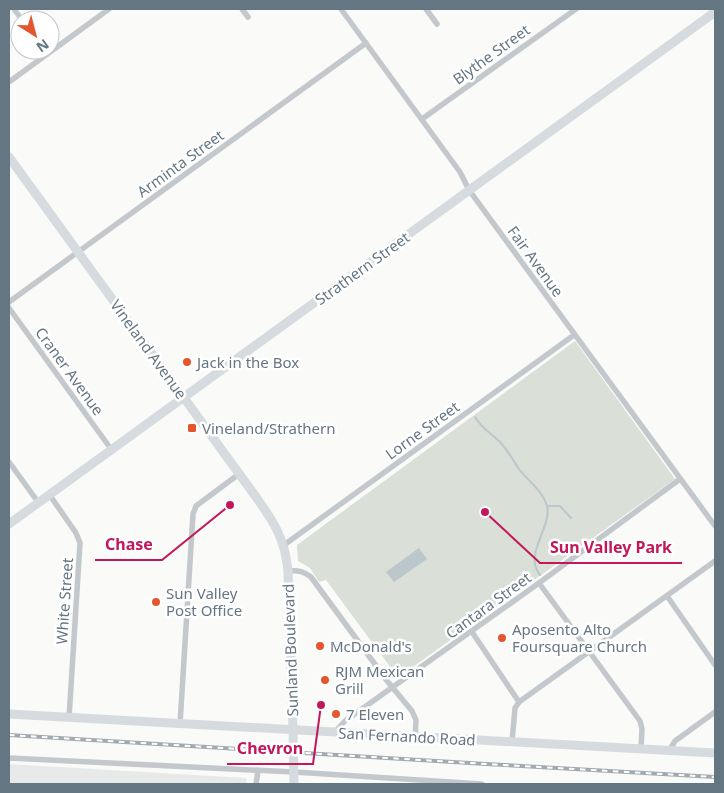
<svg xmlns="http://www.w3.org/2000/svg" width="724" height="793" font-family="'Noto Sans',sans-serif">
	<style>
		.built { fill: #e8e9e9 }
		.green { fill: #dadfd7 }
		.water { fill: #bbc7cb }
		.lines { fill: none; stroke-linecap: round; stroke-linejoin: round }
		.stream { stroke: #bbc7cb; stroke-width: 2 }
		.street { stroke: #c3c8cc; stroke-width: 5.5 }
		.secondary { stroke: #d6dbdf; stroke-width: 9 }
		.primary { stroke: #d6dbdf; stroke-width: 9 }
		.rail-casing { stroke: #a2aab0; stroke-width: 4 }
		.rail { stroke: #fff; stroke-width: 2; stroke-dasharray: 5.5; stroke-linecap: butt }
		.poi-dot { fill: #e4572e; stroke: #fff; stroke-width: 2 }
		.labels { text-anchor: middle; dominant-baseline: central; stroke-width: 5; stroke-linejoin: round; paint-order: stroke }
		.street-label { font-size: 15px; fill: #657683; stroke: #fff }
		.poi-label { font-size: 15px; fill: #657683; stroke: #fff; text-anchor: start }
		.leader { fill: none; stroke: #c2185b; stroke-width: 2 }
		.callout-dot { fill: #c2185b; stroke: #fff; stroke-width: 2 }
		.callout-label { font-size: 16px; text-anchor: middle; font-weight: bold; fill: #c2185b; stroke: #fff; stroke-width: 5; stroke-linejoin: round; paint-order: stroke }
	</style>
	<rect width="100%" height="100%" fill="#fafaf8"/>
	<!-- built -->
	<path class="built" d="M9,764l237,14 1,5 -3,1h-235z"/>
	<!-- green -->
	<path class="green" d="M575,341l100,138 -272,195h-5l-4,-2 -68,-92 -7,2 -9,-14 -12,-7 -1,-16z"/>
	<!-- water -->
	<path class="water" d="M419,548l8,11 -33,23 -8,-10z"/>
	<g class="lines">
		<!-- stream -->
		<g class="stream">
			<path d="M475,417c8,13 15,15 24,24 8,8 14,19 20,28 9,12 24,22 28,37 5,22 -24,48 -7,69"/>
			<path d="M547,506h13l11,12"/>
		</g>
		<!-- street -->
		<g class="street">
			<path d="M14,9l8,11"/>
			<path d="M242,9l6,8"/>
			<path d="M341,9l119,163 9,18 246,336"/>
			<path d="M426,9l11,15"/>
			<path d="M9,82l100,-73"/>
			<path d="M422,119l154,-110"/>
			<path d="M9,302l357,-259"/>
			<path d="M9,308l102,141"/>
			<path d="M9,462l29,40"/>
			<path d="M49,494l27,39 4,10 -11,175"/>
			<path d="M284,545l290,-210"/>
			<path d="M288,571c10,-1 15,0 23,6l77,105 24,29 4,9 -1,17"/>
			<path d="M539,583l101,138 2,8 -1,20"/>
			<path d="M667,596l48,69"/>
			<path d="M472,632l47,70 -4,6 -3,34"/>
			<path d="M519,702l196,-141"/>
			<path d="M180,724l13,-210 3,-8 43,-32"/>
			<path d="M334,733l11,-12 194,-138 141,-104"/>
			<path d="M669,751l6,-10 40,-29"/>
			<path d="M9,758l285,14 188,12"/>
			<path d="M256,784l2,-13"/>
		</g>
		<!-- secondary -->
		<g class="secondary">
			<path d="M9,157l247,340c18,25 29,42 32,74l5,159"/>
			<path d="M9,524l706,-512"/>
		</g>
		<!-- primary -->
		<g class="primary">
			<path d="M9,714l706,39"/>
			<path d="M293,730l1,54"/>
		</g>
		<defs>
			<path id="rail" d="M9,735l477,29 229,13"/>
		</defs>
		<!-- rail casing -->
		<use href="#rail" class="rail-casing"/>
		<!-- rail -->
		<use href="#rail" class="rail"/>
	</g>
	<!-- markers -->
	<g class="poi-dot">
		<circle cx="187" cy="362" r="5"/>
		<rect x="187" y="423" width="10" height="10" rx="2.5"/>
		<circle cx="156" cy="602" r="5"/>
		<circle cx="502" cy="638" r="5"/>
		<circle cx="320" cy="646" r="5"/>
		<circle cx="325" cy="680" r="5"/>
		<circle cx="336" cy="714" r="5"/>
	</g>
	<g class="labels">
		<!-- street labels -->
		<g class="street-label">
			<text transform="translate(491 54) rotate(-36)">Blythe Street</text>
			<text transform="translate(180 163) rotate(-36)">Arminta Street</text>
			<text transform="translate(536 261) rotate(54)">Fair Avenue</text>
			<text transform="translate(362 268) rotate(-36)">Strathern Street</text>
			<text transform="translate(149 349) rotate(54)">Vineland Avenue</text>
			<text transform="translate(70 371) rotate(54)">Craner Avenue</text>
			<text transform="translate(422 430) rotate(-36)">Lorne Street</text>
			<text transform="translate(64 601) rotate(-86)">White Street</text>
			<text transform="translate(488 605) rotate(-36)">Cantara Street</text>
			<text transform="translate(290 650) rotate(-92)">Sunland Boulevard</text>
			<text transform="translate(407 736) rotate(3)">San Fernando Road</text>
		</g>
		<!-- poi labels -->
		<g class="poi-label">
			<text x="197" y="362">Jack in the Box</text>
			<text x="202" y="428">Vineland/Strathern</text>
			<text x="166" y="593">Sun Valley<tspan x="166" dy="17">Post Office</tspan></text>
			<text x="512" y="629">Aposento Alto<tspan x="512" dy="17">Foursquare Church</tspan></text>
			<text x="330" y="646">McDonald's</text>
			<text x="335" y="671">RJM Mexican<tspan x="335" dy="17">Grill</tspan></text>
			<text x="346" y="714">7 Eleven</text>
		</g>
	</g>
	<!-- callouts -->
	<path class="leader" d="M230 505L162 560H95M485 512L540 563H682M321 705L313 764H227"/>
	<g class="callout-dot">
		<circle cx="230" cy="505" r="5"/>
		<circle cx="485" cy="512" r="5"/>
		<circle cx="321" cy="705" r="5"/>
	</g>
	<g class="callout-label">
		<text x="129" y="550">Chase</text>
		<text x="611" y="553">Sun Valley Park</text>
		<text x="270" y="754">Chevron</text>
	</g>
	<!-- border -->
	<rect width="724" height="793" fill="none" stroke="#657683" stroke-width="20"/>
	<!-- north arrow -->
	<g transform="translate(35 35) rotate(144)"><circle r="24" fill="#ffffff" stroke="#c1c8cd"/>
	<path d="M0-4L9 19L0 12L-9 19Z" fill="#e4572e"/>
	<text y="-8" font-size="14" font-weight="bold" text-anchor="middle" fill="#657683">N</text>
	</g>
</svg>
